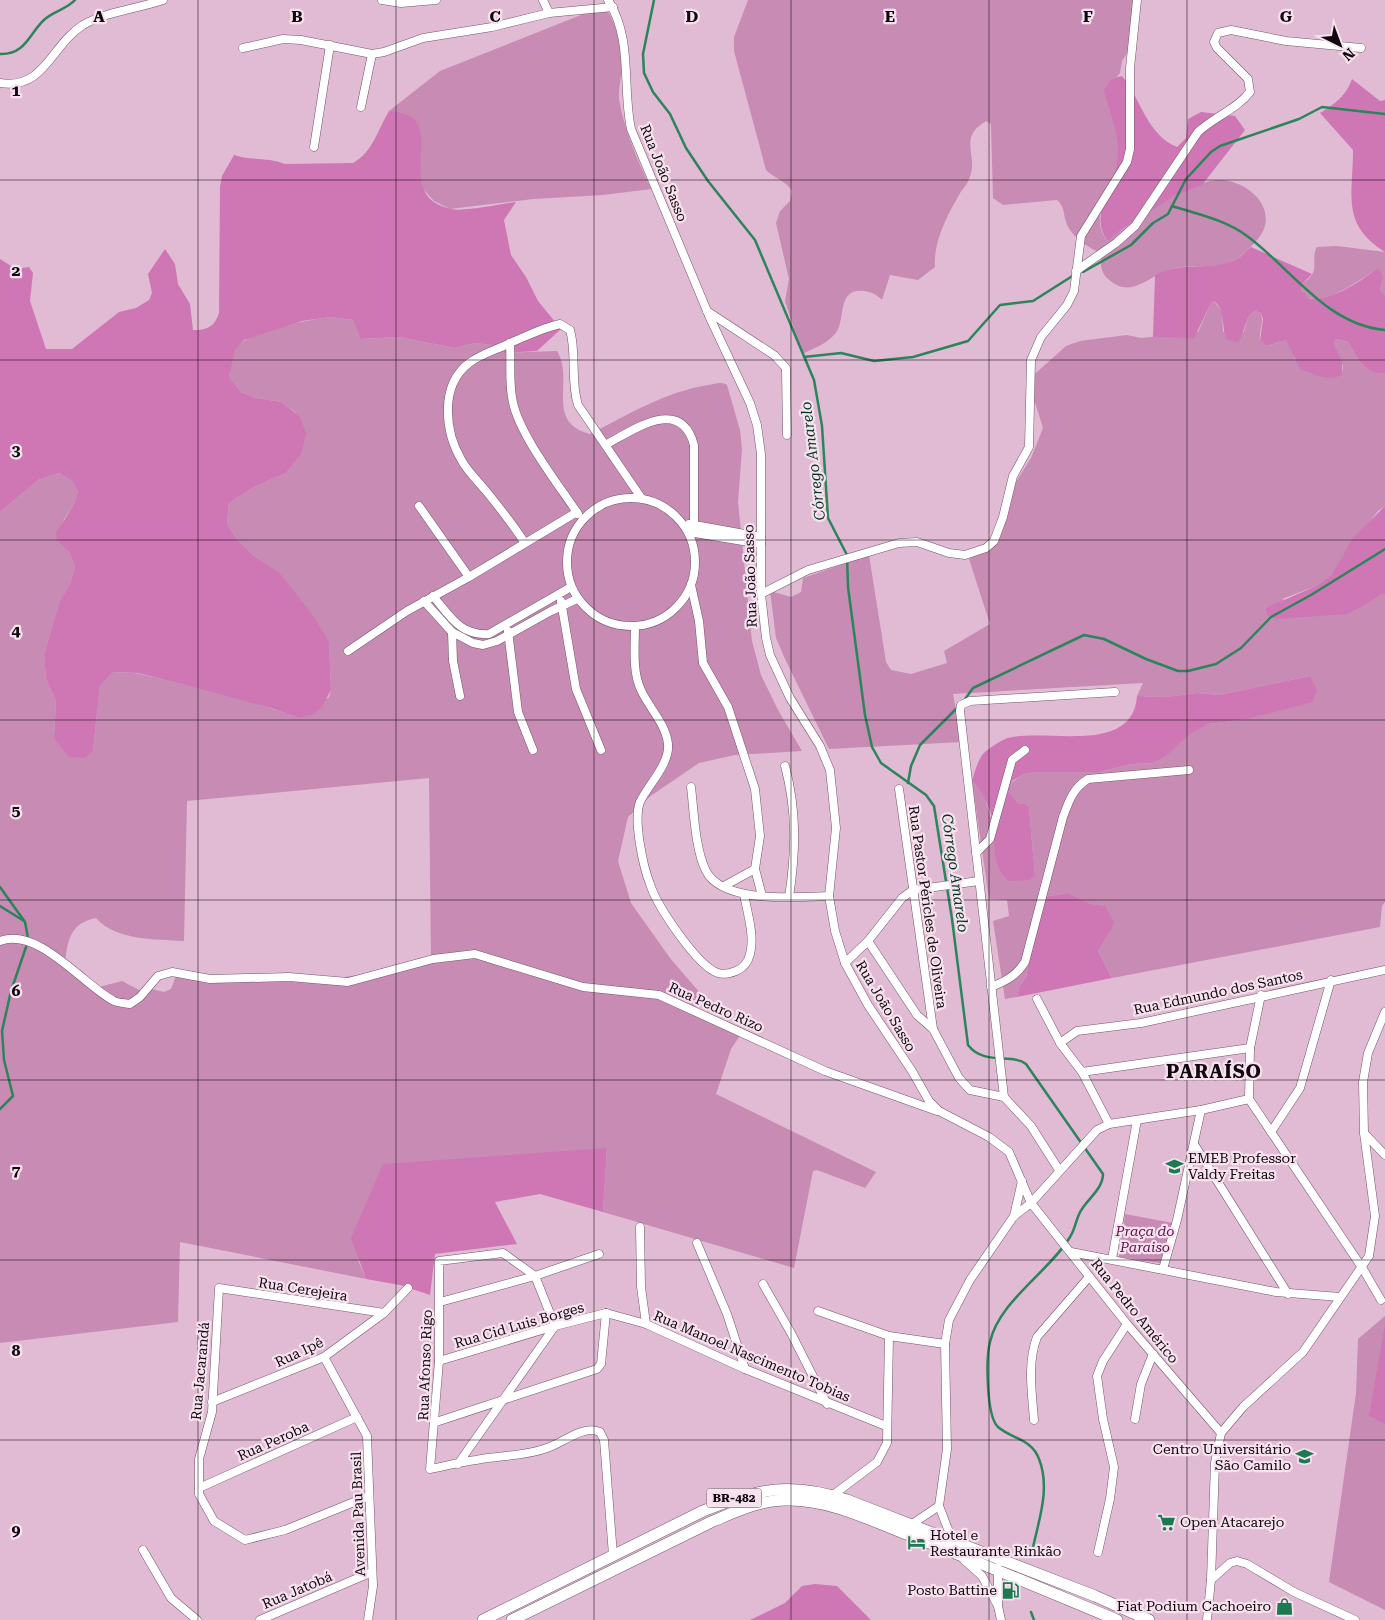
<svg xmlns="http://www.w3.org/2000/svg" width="1385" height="1620" font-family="'Roboto Serif',serif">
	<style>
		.green { fill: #c88bb4; fill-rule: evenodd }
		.forest { fill: #ce77b4 }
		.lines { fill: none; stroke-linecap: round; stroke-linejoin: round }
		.stream { stroke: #2c845b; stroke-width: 2.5 }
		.minor-casing { stroke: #75556a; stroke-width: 9 }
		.highway-casing { stroke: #75556a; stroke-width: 12 }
		.minor { stroke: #fff; stroke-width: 8 }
		.highway { stroke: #fff; stroke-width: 11 }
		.grid { fill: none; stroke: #13070f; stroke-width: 1; stroke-opacity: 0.55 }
		.labels { text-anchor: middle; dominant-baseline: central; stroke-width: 4.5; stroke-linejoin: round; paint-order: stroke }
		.shield { fill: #f6e2ee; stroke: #574952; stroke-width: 1 }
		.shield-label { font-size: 12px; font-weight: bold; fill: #13070f }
		.street-label { font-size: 14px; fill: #13070f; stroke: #f6e2ee }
		.poi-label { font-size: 14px; fill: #13070f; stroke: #f6e2ee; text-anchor: start }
		.park-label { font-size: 14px; font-style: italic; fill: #60114d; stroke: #f6e2ee }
		.water-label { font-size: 15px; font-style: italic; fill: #033621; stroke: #f6e2ee }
		.district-label { font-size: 19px; font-weight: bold; letter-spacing: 1px; fill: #13070f; stroke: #f6e2ee }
		.grid-label { font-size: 16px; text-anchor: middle; font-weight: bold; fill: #13070f; stroke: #f6e2ee; stroke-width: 4.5; stroke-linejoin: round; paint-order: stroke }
	</style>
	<rect width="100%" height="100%" fill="#e1bbd3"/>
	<!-- green -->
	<g class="green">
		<path d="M748,0h385l-4,50 -7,11 -2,12 -4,5 -5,1c2,24 8,51 8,74 -1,27 -34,64 -11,88 23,-19 82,-62 113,-61 23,1 50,21 44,46 -4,13 -17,24 -27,32 -15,12 -44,6 -63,10 -25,5 -43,34 -68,10 -7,-7 -7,-16 -5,-24 -14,-7 -31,-17 -36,-32 -3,-9 -1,-15 -9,-22l-54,5 -10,-7 -2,-74 -5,-3c-30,18 -6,34 -17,58 -2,6 -7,10 -10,16 -12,21 -26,47 -24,72l-17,13 -28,-5 -8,25c-4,-5 -11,-8 -17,-9 -30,-4 -18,30 -30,43 -9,10 -22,15 -33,20l-17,-53 4,-22 -13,-56 4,-12 10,-10 2,-10c-7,-11 -17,-12 -26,-21l-32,-119v-14z"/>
		<path d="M607,10c10,15 14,37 15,55 0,11 -4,23 -3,34 5,31 19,62 32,90l-48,6 -69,4 -84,10 -16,-8 -12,-13 -2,-15v-43l-31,-19 51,-40 151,-60z"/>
		<path d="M1337,246l48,6v43l-5,-5 3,-12 -7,-9c-13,10 -72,51 -75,16 3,-3 8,-6 10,-9 7,-8 0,-20 6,-29z"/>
		<path d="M1214,301l8,11 1,20h21c2,-9 3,-16 11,-21l6,2c3,10 -2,17 -1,28l8,5 18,-6 6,10 3,10 47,14 1,-8 -9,-22 2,-5 12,3c8,14 18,35 37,31v133l-7,5 -35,44 -5,12 -6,7 -16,12 -34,13c24,8 51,23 76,10 10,-5 15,-14 27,-15v308l-3,4 -2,21 -268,51 -14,-27 13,-21 -6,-23 -14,-3 -23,-11 -25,4 -14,26 -2,53 -8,11 -2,10 -12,2 -12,-78 16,-5 -2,-16 -18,-1 -17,-119 13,19 8,25 42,52 -6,-69 -4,-3h-6l-10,-12 3,-10 12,-8 9,-2h66l33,-8 21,-1 12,-6 26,-25 17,-8 40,-5 42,-12 20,-31 -91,19 -22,-2 -31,4 -29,-1 6,-13 -190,11 9,48 -133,7 -43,-88 -10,-23 -6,-47 21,6 10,-5 2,-14 66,-23 17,107 5,8 20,4 36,-11 -3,-12 46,-27 -21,-65 20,-10 10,-10 15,-54 17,-27 12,-30 -15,-48 38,-34 14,-5 47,-6 14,3 57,-6 12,-27z"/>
		<path d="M331,317l22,3 9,19 36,-2 57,11 20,-5 16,2 13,8 53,-2c18,29 -13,71 33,83 39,-20 75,-42 118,-49 7,-1 13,-4 19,0l13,45 2,19 -4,53 14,139 9,34 17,35 24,41 -67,4 -36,8 -47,32 -24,22 -10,44 13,42 39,55 30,35 -5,16 46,25 -10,15 -15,45 160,78 -11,16 -48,-18 -4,1 -19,97 -191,-56 4,-64 -249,112 8,19 -186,-37 -2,80 -178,21v-831l38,-32 21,-7 13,8 6,11 -5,14 -9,13 -7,22 12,11 6,15 -5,17 -10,16 -16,54 2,25 10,22 -2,37 39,12 7,-64 13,-14c9,1 19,0 27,2 54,12 108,25 159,44l30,-21 2,-7 -2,-48 -50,-70 -25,-16 -17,-17 -10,-15 2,-21 25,-16 32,-14 15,-18 -5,-42 -14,-11 -26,-4 -15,-6 -12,-15c2,-8 2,-20 6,-27 11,-20 74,-30 96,-33zM429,778l2,186 -113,17 -141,-8 -6,16 -7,3 -12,-3 -13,1 -17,-9 -23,6 -18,-17 -16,-5c2,-24 5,-42 31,-47 20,23 60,21 88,23l3,-140z"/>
		<path d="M1125,1214l48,9 -13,40 -41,-6z"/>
		<path d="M1385,1316v294l-56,-28 27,-189 2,-54z"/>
	</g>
	<!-- forest -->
	<g class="forest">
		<path d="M1122,76c19,23 25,59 55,71l9,-9 2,-19 13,-7 34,4 10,14 -43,55 -28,11 -50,32 -16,13c-21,-25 9,-59 10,-87 1,-20 -9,-44 -14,-64l7,-11z"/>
		<path d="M1352,79l28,22 5,-1v152c-44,-28 -32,-56 -32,-102l-33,-37c15,-9 26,-17 32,-34z"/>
		<path d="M389,111c7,1 17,2 22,6 28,19 -16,80 40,92 14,3 49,-5 65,-7l-12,18 7,35 15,22 12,24 23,28 -24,22 -33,2 -13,-8 -16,-2 -20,5 -57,-11 -37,2 -8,-19 -22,-3 -29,4 -58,19 -9,10 -6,27 12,15 15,6 26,4 18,15 6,16 -5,22 -15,18 -32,14 -25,16 -2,21 10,15 17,17 25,16 35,45 15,25 2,48 -9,17 -8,7 -15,4 -28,-10 -81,-22 -52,-13 -25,-1 -13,14 -7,64 -8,8 -16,-1 -15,-19 2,-37 -10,-22 -2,-25 16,-54 10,-16 5,-17 -6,-15 -12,-11 -1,-8 17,-27 5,-14 -6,-11 -13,-8 -21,7 -38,32v-253l16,10 13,-2 4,6 -3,28 16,48h26l47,-37 17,-4 13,-8 3,-7 -4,-19 17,-25 10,15 3,20 12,20 3,26c14,1 22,-4 26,-17l1,-126 2,-11 12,-21c17,6 35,2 51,9l68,-1c20,-11 25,-34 36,-52z"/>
		<path d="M1251,247l61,27 -11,11 1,6 8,8c22,1 49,-16 66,-30l4,1 3,8 -3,12 5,5v78c-19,4 -29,-17 -37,-31l-12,-3 -2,5 8,18v12c-12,9 -29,0 -42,-5l-14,-29 -19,6 -7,-5 3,-22 -2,-6 -6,-2c-11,6 -9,21 -17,31l-11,-2c-6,-12 -1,-30 -13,-39l-4,4 -16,33 -41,-1 2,-62c27,-14 52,-4 78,-14 6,-2 13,-10 18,-14z"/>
		<path d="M1385,506v88l-5,1 -20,13 -13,6 -71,5 -9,-4 -1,-7 50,-22 16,-12 21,-36z"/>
		<path d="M1310,676l7,15 -5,11 -64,17 -40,5 -17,9 -26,24 -12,6 -21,1 -33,8h-66l-9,2 -12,7 -3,11 10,12h6l4,3 6,69 -6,4 -20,1c-21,-16 -11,-48 -19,-70 -4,-12 -11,-21 -18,-31 3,-8 6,-22 13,-28 5,-4 16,-12 23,-14 38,-10 125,18 129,-42l29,1 31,-4 22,2z"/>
		<path d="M1068,893l23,11 14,2 9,16 -3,8 -13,21 14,27 -95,19 2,-10 8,-11 2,-53 14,-26z"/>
		<path d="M607,1148l-4,64 -63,-18 -45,8 22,42 -82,10 -5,41 -30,-10 -34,-6 -15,-41 32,-74z"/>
		<path d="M1385,1324v100l-16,-8z"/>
		<path d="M815,1584l22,2 34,34h-121l35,-17 17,-17z"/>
	</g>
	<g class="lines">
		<!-- stream -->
		<g class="stream">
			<path d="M654,0l-11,54 1,19 9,19 17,22 16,34 22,33 47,59 59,140 8,46 6,92 19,37 1,32 17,128 7,32 9,16 45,32 8,11 18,113 16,126c16,21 44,8 58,19l77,110c0,14 -14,24 -21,35 -6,8 -6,19 -12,28 -20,34 -71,64 -80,105 -4,15 -4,74 8,85 14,12 34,12 41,32 12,30 -1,63 -7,93"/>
			<path d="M0,54c26,1 29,-21 45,-35 9,-8 22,-10 30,-19"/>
			<path d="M1172,206c25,8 54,14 75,30 44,32 79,89 138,94"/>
			<path d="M1083,272l48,-27 22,-22 15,-9 18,-35 25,-27 9,-6 79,-27 23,-12 63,7"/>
			<path d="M804,357l37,-4 33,8 39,-4 55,-16 32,-36 33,-4 41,-26"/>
			<path d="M963,702l10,-14 111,-53 20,4 42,20 32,12h10l28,-7 25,-16 30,-31 40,-22 74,-46"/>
			<path d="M908,783l3,-17 9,-21 37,-37"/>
			<path d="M0,887l25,35 3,16"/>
			<path d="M0,906l24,15"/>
			<path d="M0,1109l13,-13 -9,-36 -2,-29 9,-40 15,-44"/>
			<path d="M1031,1612l3,8"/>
		</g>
		<defs>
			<g id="minor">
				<path d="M382,0l19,3 35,-3"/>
				<path d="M543,0l6,13"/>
				<path d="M608,0c25,39 14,86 23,129l79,189 40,85 7,22 4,29v140l5,44 4,17 20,43 30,48 10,24 6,58 -7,68 6,35 10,32 23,42 44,66 17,30 10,10 50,26 20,15 22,51 96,121 94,109"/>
				<path d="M243,48l40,-9 18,1 71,14 12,-2 39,-14 69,-11 57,-14 64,-6"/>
				<path d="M0,83c45,7 51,-38 83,-58 25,-14 54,-16 80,-25"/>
				<path d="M361,107l11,-53"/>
				<path d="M314,147l16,-102"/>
				<path d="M1076,271l40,-28 19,-17 63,-94c16,-15 39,-23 52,-40l-2,-13 -31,-31 -3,-6 4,-9 13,-3 55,11 75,7"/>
				<path d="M707,311l67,44 12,13 1,67"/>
				<path d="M510,343c1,18 -1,37 2,54 4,34 47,88 66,117"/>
				<path d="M607,444c28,-15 74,-48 87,1v87"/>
				<circle cx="631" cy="562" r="64"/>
				<path d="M419,506l50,71"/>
				<path d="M689,524l72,13"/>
				<path d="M689,532l72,12"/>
				<path d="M525,543c-12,-18 -25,-35 -39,-52 -8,-10 -18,-19 -24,-30 -17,-28 -23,-75 7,-98 12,-9 27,-13 41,-20 17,-7 32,-15 50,-19l10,6c7,24 0,50 8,75l64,94"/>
				<path d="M691,585l8,36 4,42 25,44 27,82 5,47 -5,33 -31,17"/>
				<path d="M761,594l47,-24 91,-27 18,-1 32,11 16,2 21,-7 8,-7 9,-24 10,-41 16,-29 2,-87 10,-23 26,-32 7,-14 7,-55 46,-74 3,-13v-81l7,-68"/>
				<path d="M433,596c17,20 27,40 56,38l82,-47"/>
				<path d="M424,601l28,31 21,11 10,2 14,-4 54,-30 26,-12"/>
				<path d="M561,601l15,88 25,61"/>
				<path d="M635,626c0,21 -3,45 6,64 8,18 25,34 27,54 2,20 -20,41 -28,58 -7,18 3,64 10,82 7,22 47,82 68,89 6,2 13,0 18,-2 8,-3 12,-9 14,-17 5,-18 -3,-42 -6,-60"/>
				<path d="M508,631l10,81 15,38"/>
				<path d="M452,632l1,29 7,35"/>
				<path d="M348,651l59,-40 62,-34 108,-65"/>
				<path d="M785,766c12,45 11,85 4,131"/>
				<path d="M691,787c3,25 4,62 15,84 17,33 91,26 123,25"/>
				<path d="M899,789l34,240"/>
				<path d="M976,853l14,-14 22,-79 13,-10"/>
				<path d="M755,869l7,27"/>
				<path d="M0,941c39,-14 82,43 114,60 4,2 11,2 16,3l10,-7 18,-21 14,-4 38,7 79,-2 59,5 85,-23 42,-5 108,33 76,8 166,76 112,40"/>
				<path d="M868,941l49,74 16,14 26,49 11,12 34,7"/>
				<path d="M845,963l23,-22 34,-43 11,-8 66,-9"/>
				<path d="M991,987c15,-6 25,-11 34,-25l38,-145c6,-16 10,-29 25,-38l101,-9"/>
				<path d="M1037,999l23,44 22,29 27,52"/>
				<path d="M1060,1043l17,-12 64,-8 244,-53"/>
				<path d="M1082,1072l168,-24"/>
				<path d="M1249,1099l114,170 18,31"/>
				<path d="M1249,1099l1,-51 11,-53"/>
				<path d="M1271,1132l29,-44 31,-108"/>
				<path d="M1364,1133l21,22"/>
				<path d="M1194,1144l94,150"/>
				<path d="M1059,1170l-28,-44 -27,-29 -44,-386 1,-6 9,-4 145,-9"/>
				<path d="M1014,1216l8,-35"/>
				<path d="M640,1227l1,60 5,37"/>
				<path d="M697,1243l30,71 18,55"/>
				<path d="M1071,1252l205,40 64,5"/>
				<path d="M1112,1259l25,-139"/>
				<path d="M1163,1269l14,-49 24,-110"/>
				<path d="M763,1284l28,49 36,71"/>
				<path d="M440,1302l95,-26 64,-22"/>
				<path d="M818,1311l71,25 56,8"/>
				<path d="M324,1357l43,79 6,150 -5,34"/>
				<path d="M439,1361l116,-35 51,-13 40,11 99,45 141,57"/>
				<path d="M212,1402l112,-45 60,-44 24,-25"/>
				<path d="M1135,1419l6,-35 12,-30"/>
				<path d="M1034,1420c-2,-27 -7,-57 3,-83l52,-60"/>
				<path d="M436,1422l161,-53 4,-5 5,-51"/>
				<path d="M458,1464l97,-138 -20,-50 -32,-23 -64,8v100l-9,108c16,-3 30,-7 46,-9 24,-5 47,-3 71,-12 18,-6 35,-23 53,-16l4,8 9,115"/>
				<path d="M199,1488l158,-71"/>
				<path d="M833,1495l44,-33 10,-19 2,-107"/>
				<path d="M369,1496l-84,34 -40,10 -31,-19 -15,-27v-35l13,-47 7,-124 165,25"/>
				<path d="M912,1524l27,-18"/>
				<path d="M953,1542l-14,-36 8,-57 -2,-105 4,-24 21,-40 44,-64 17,-13 66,-73 12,-6 92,-14 48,-11"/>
				<path d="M143,1550l28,48 26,22"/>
				<path d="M1098,1552l12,-53 4,-32 -11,-48 -6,-43 6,-15 24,-37"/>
				<path d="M964,1560l18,16 16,30"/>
				<path d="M998,1567v39l3,14"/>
				<path d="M1211,1580l19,-17 7,-2 10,3 47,28 61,28"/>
				<path d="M260,1620l112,-48"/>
				<path d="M1207,1620l4,-40 4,-117 6,-30 22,-26 60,-55 66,-96 6,-40 -11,-83 -1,-51 5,-29 17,-41"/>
			</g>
			<g id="highway">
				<path d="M483,1620l220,-109c54,-22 86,-30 144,-11l248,96 54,24"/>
				<path d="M512,1620l199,-98c24,-10 49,-22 75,-22 42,-1 82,19 120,34 71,27 141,57 211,86"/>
			</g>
		</defs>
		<!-- minor casing -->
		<use href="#minor" class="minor-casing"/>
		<!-- highway casing -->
		<use href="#highway" class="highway-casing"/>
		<!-- minor -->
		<use href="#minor" class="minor"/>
		<!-- highway -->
		<use href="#highway" class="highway"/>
	</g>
	<!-- grid -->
	<path class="grid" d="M198,0v1620M396,0v1620M594,0v1620M791,0v1620M989,0v1620M1187,0v1620M0,180h1385M0,360h1385M0,540h1385M0,720h1385M0,900h1385M0,1080h1385M0,1260h1385M0,1440h1385"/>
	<!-- icons -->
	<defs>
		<symbol id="school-bare" viewBox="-9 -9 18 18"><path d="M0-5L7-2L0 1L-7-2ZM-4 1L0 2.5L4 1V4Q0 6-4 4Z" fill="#1b7a51" stroke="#f6e2ee" stroke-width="2.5" paint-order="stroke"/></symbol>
		<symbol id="university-bare" viewBox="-9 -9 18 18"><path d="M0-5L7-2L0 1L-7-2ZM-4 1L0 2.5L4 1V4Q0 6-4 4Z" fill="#1b7a51" stroke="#f6e2ee" stroke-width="2.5" paint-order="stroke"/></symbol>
		<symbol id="supermarket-bare" viewBox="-9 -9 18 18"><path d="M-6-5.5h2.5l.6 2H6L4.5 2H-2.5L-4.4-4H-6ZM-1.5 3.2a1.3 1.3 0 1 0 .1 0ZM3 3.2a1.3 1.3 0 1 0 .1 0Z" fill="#1b7a51" stroke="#f6e2ee" stroke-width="2.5" paint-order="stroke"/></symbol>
		<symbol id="hotel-bare" viewBox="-9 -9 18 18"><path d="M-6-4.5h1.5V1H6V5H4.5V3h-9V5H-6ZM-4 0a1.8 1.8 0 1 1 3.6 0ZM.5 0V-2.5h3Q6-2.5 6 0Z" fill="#1b7a51" stroke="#f6e2ee" stroke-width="2.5" paint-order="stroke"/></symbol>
		<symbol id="fuel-bare" viewBox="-9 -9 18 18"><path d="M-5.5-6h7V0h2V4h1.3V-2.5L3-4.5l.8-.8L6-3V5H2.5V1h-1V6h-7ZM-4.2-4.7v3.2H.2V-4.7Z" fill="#1b7a51" stroke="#f6e2ee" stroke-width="2.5" paint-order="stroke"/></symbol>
		<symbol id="shop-bare" viewBox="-9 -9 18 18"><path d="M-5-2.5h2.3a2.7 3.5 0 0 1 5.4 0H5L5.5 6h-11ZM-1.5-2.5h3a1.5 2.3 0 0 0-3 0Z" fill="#1b7a51" stroke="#f6e2ee" stroke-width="2.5" paint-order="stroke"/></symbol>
	</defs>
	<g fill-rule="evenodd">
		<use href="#school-bare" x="1162" y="1154" width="25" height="25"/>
		<use href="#university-bare" x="1292" y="1444" width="25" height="25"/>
		<use href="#supermarket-bare" x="1154" y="1510" width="25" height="25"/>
		<use href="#hotel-bare" x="904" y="1530" width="25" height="25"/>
		<use href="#fuel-bare" x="998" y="1578" width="25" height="25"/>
		<use href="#shop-bare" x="1272" y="1594" width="25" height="25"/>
	</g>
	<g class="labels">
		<!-- shield labels -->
		<rect class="shield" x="706.5" y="1488.5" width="55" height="19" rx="4"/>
		<g class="shield-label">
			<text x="734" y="1498">BR-482</text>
		</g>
		<!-- street labels -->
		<g class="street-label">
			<text transform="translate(664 173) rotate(68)">Rua João Sasso</text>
			<text transform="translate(750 576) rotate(-92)">Rua João Sasso</text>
			<text transform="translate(928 907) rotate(82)">Rua Pastor Péricles de Oliveira</text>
			<text transform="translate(1218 992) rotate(-12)">Rua Edmundo dos Santos</text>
			<text transform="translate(886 1006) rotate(59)">Rua João Sasso</text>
			<text transform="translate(716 1007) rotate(24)">Rua Pedro Rizo</text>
			<text transform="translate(303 1289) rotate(9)">Rua Cerejeira</text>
			<text transform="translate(1135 1311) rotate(51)">Rua Pedro Américo</text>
			<text transform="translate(519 1325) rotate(-16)">Rua Cid Luis Borges</text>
			<text transform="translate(299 1352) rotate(-25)">Rua Ipê</text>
			<text transform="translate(752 1356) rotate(23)">Rua Manoel Nascimento Tobias</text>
			<text transform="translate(425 1365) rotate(-88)">Rua Afonso Rigo</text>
			<text transform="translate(200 1371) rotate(-85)">Rua Jacarandá</text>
			<text transform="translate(273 1441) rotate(-24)">Rua Peroba</text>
			<text transform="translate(358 1514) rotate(-92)">Avenida Pau Brasil</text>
			<text transform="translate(297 1590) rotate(-23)">Rua Jatobá</text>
		</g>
		<!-- poi labels -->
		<g class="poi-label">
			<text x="1188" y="1158">EMEB Professor<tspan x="1188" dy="16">Valdy Freitas</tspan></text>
			<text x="1291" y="1449" text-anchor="end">Centro Universitário<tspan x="1291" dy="16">São Camilo</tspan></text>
			<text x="1180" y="1522">Open Atacarejo</text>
			<text x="930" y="1535">Hotel e<tspan x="930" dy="16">Restaurante Rinkão</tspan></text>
			<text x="997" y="1590" text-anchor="end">Posto Battine</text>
			<text x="1271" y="1606" text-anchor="end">Fiat Podium Cachoeiro</text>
		</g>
		<!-- park labels -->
		<g class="park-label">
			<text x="1145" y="1231">Praça do<tspan x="1145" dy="16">Paraiso</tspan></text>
		</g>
		<!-- water labels -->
		<g class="water-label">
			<text transform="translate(813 461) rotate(-97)">Córrego Amarelo</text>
			<text transform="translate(955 873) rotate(82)">Córrego Amarelo</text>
		</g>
		<!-- district labels -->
		<g class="district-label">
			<text x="1214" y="1071">PARAÍSO</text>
		</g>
	</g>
	<g class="grid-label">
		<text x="99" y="22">A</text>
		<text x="297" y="22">B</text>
		<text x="495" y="22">C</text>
		<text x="692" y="22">D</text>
		<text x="890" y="22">E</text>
		<text x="1088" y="22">F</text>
		<text x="1286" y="22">G</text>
		<text x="16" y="96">1</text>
		<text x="16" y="276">2</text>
		<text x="16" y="456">3</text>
		<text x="16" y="636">4</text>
		<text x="16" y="816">5</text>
		<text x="16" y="996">6</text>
		<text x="16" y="1176">7</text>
		<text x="16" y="1356">8</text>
		<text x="16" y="1536">9</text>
	</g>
	<!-- north arrow -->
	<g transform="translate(1340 45) rotate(138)" stroke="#f6e2ee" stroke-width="4" paint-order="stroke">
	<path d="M0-4L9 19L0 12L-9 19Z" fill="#13070f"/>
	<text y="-8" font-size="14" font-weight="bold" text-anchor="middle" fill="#13070f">N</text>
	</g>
</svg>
